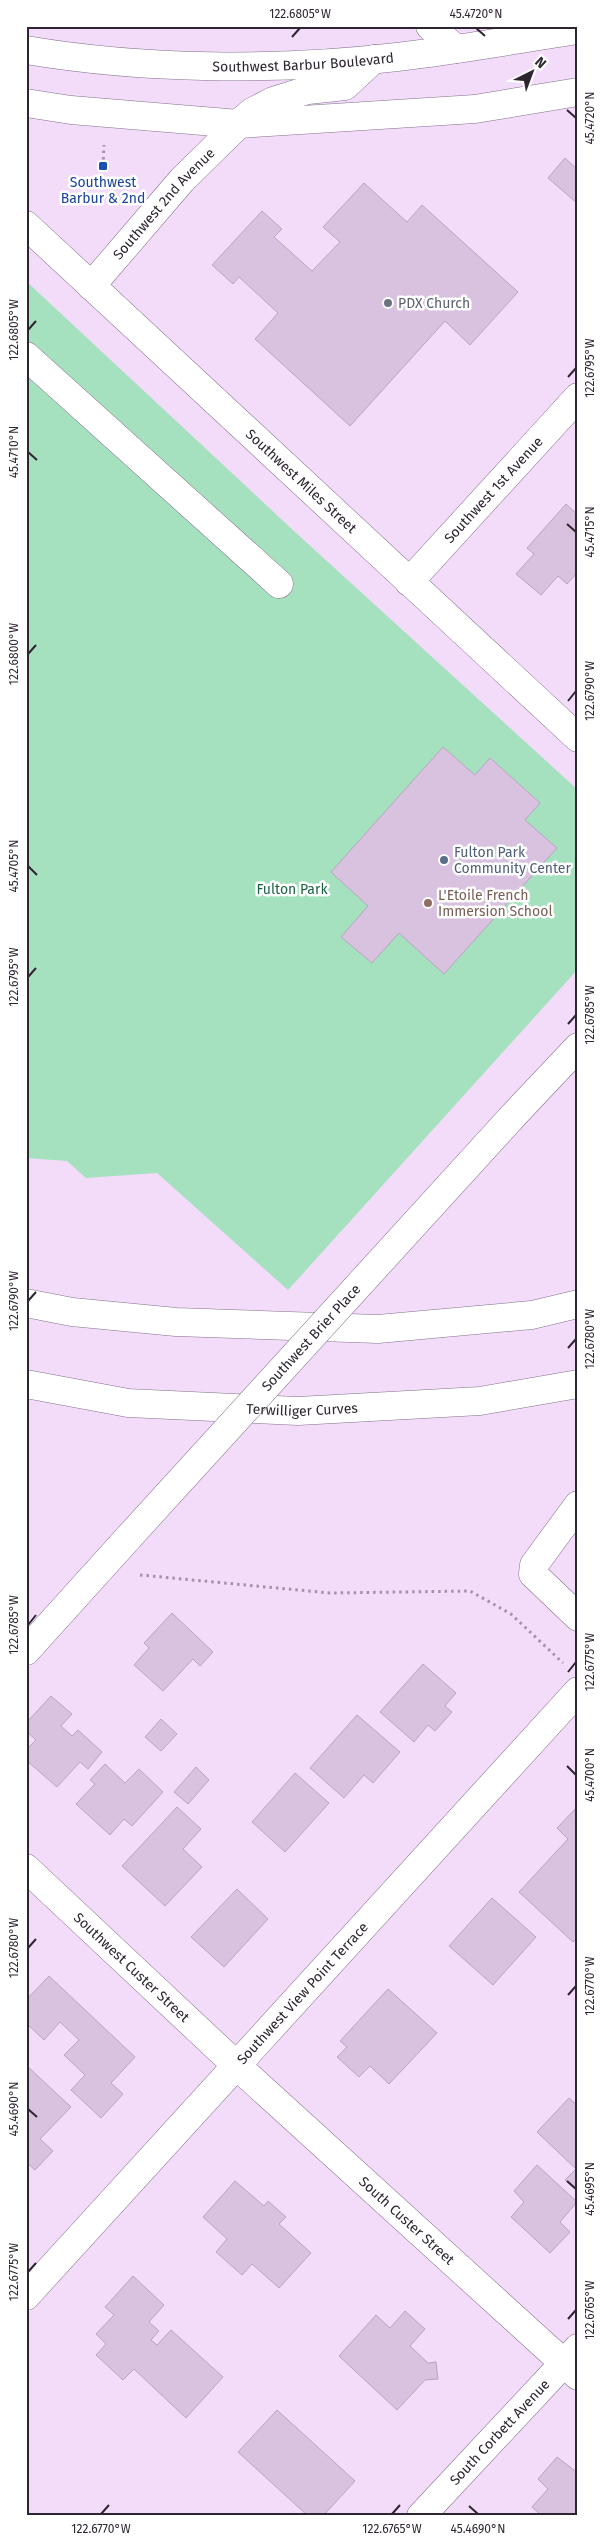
<svg xmlns="http://www.w3.org/2000/svg" width="604" height="2542" font-family="'Fira Sans',sans-serif">
	<style>
		.green { fill: #a5e1be }
		.building { fill: #d8c2df; stroke: #b9a4c0 }
		.lines { fill: none; stroke-linecap: round; stroke-linejoin: round }
		.minor-casing { stroke: #84708b; stroke-width: 29 }
		.major-casing { stroke: #84708b; stroke-width: 29 }
		.highway-casing { stroke: #84708b; stroke-width: 29 }
		.path { stroke: #a392a8; stroke-width: 3; stroke-dasharray: 2.5 4; stroke-linecap: butt }
		.minor { stroke: #fff; stroke-width: 28 }
		.major { stroke: #fff; stroke-width: 28 }
		.highway { stroke: #fff; stroke-width: 28 }
		.minor-bridge-casing { stroke: #84708b; stroke-width: 29; stroke-linecap: butt }
		.minor-bridge { stroke: #fff; stroke-width: 28 }
		.ticks { fill: none; stroke: #2d2530; stroke-width: 2 }
		.transit-dot { fill: #1a4fb4; stroke: #fff; stroke-width: 2 }
		.worship-dot { fill: #6b7280; stroke: #fff; stroke-width: 2 }
		.service-dot { fill: #5c6f8a; stroke: #fff; stroke-width: 2 }
		.education-dot { fill: #8d6e63; stroke: #fff; stroke-width: 2 }
		.labels { text-anchor: middle; dominant-baseline: central; stroke-width: 5; stroke-linejoin: round; paint-order: stroke }
		.street-label { font-size: 14px; fill: #2d2530; stroke: #fff }
		.transit-label { font-size: 14px; fill: #164399; stroke: #fff }
		.worship-label { font-size: 14px; fill: #5b616d; stroke: #fff; text-anchor: start }
		.service-label { font-size: 14px; fill: #4e5e75; stroke: #fff; text-anchor: start }
		.park-label { font-size: 14px; fill: #1d6442; stroke: #fff }
		.education-label { font-size: 14px; fill: #785e54; stroke: #fff; text-anchor: start }
		.neatline { fill: none; stroke: #2d2530; stroke-width: 2 }
		.ticks-label { font-size: 12px; text-anchor: middle; fill: #2d2530 }
	</style>
	<rect width="100%" height="100%" fill="#f2dcfa"/>
	<!-- green -->
	<path class="green" d="M26,281l269,251 283,258v179l-290,321 -131,-117 -71,5 -19,-17 -41,-3z"/>
	<!-- building -->
	<g class="building">
		<path d="M565,158l13,12v34l-30,-26z"/>
		<path d="M364,183l43,39 15,-17 96,87 -48,53 -25,-24 -95,105 -95,-87 23,-26 -39,-36 -6,7 -21,-19 50,-54 20,18 -8,8 38,34 28,-29 -17,-15z"/>
		<path d="M566,504l12,11v57l-11,12 -9,-8 -17,19 -25,-21 18,-20 -7,-6z"/>
		<path d="M443,747l32,28 15,-17 50,45 -15,17 32,28 -113,126 -45,-41 -27,30 -31,-26 27,-31 -37,-34z"/>
		<path d="M172,1613l41,39 -13,14 -7,-7 -30,32 -29,-26 15,-17 -5,-5z"/>
		<path d="M423,1664l33,29 -11,13 7,6 -17,19 -7,-6 -14,17 -34,-30z"/>
		<path d="M51,1696l21,18 -11,12 11,10 6,-6 24,22 -14,17 -8,-7 -23,25 -31,-27v-10l10,-10 -10,-9v-8z"/>
		<path d="M357,1715l43,37 -27,31 -9,-8 -20,23 -34,-30z"/>
		<path d="M161,1719l16,15 -16,17 -16,-14z"/>
		<path d="M105,1764l20,19 14,-14 24,23 -31,34 -8,-7 -14,16 -34,-31 19,-20 -5,-4z"/>
		<path d="M196,1767l13,13 -21,24 -14,-12z"/>
		<path d="M295,1773l34,30 -44,49 -33,-30z"/>
		<path d="M578,1806v131l-5,5 -54,-50 49,-53 -11,-11z"/>
		<path d="M177,1807l24,22 -18,20 19,18 -37,39 -43,-40z"/>
		<path d="M237,1889l31,30 -44,48 -33,-30z"/>
		<path d="M492,1898l44,39 -43,48 -44,-39z"/>
		<path d="M49,1976l86,81 -24,26 12,11 -22,24 -30,-28 14,-15 -21,-20 15,-15 -19,-18 -16,18 -18,-17v-23z"/>
		<path d="M388,1989l49,44 -48,51 -19,-18 -11,11 -22,-20 10,-10 -7,-6z"/>
		<path d="M26,2065l45,42 -31,32 13,12 -18,19 -9,-8z"/>
		<path d="M569,2098l9,8v86l-13,-12 11,-11 -39,-37z"/>
		<path d="M537,2165l40,37 -17,20 10,10 -20,21 -39,-36 13,-15 -10,-11z"/>
		<path d="M235,2181l29,25 4,-5 18,16 -7,7 32,29 -32,35 -27,-24 -10,11 -26,-23 11,-13 -24,-22z"/>
		<path d="M133,2276l31,29 -15,17 10,9 -8,9 6,5 14,-15 52,47 -37,41 -52,-49 -11,11 -27,-25 10,-11 -10,-10 18,-19 -9,-8z"/>
		<path d="M405,2311l20,18 -15,17 18,17 8,-1 2,17 -13,1 -28,30 -58,-54 37,-41 14,13z"/>
		<path d="M277,2410l78,71 -32,35h-15l-70,-64z"/>
		<path d="M557,2457l21,16v43h-36l-10,-9 16,-18 -10,-10z"/>
	</g>
	<g class="lines">
		<defs>
			<g id="minor">
				<path id="s1" d="M26,225l552,513"/>
				<path id="s2" d="M91,286l91,-106 57,-56"/>
				<path d="M26,356l253,228"/>
				<path id="s3" d="M409,582l169,-185"/>
				<path d="M512,1117l66,-70"/>
				<path d="M578,1505l-44,60 -1,9 45,43"/>
				<path d="M26,1651l103,-114"/>
				<path id="s4" d="M26,1868l211,198 341,310"/>
				<path id="s5" d="M26,2296l552,-605"/>
				<path id="s6" d="M421,2516l157,-168"/>
			</g>
			<g id="major">
				<path d="M430,26l26,23"/>
				<path id="s7" d="M26,50c119,20 252,21 371,7 61,-7 121,-18 181,-27"/>
				<path d="M26,103l45,7 168,14 236,-15 103,-17"/>
				<path d="M239,123l13,-11 21,-11 35,-11 37,-4 29,-27"/>
			</g>
			<g id="highway">
				<path d="M26,1303l46,9 104,10 202,7 154,-14 46,-11"/>
				<path id="s8" d="M26,1384l102,19 170,8 182,-10 98,-17"/>
			</g>
		</defs>
		<!-- minor casing -->
		<use href="#minor" class="minor-casing"/>
		<!-- major casing -->
		<use href="#major" class="major-casing"/>
		<!-- highway casing -->
		<use href="#highway" class="highway-casing"/>
		<!-- path -->
		<g class="path">
			<path d="M103,166l1,-21"/>
			<path d="M140,1575l190,18 140,-2 41,23 52,49"/>
		</g>
		<!-- minor -->
		<use href="#minor" class="minor"/>
		<!-- major -->
		<use href="#major" class="major"/>
		<!-- highway -->
		<use href="#highway" class="highway"/>
		<defs>
			<g id="minor-bridge">
				<path id="s9" d="M129,1537l383,-420"/>
			</g>
		</defs>
		<!-- minor-bridge casing -->
		<use href="#minor-bridge" class="minor-bridge-casing"/>
		<!-- minor-bridge -->
		<use href="#minor-bridge" class="minor-bridge"/>
	</g>
	<!-- ticks -->
	<path class="ticks" d="M476,28l9,8M292,37l8,-9M567,110l9,8M28,330l8,-9M568,377l8,-9M28,452l9,8M567,524l9,8M28,654l8,-9M568,701l8,-10M28,866l9,9M28,977l8,-9M568,1024l8,-9M28,1301l8,-9M568,1348l8,-9M28,1625l8,-10M568,1672l8,-10M567,1766l9,9M28,1948l8,-9M568,1995l8,-9M28,2109l9,8M567,2181l9,8M28,2272l8,-9M568,2319l8,-9M469,2506l9,8M101,2514l8,-9M392,2514l8,-9"/>
	<!-- markers -->
	<rect class="transit-dot" x="98" y="161" width="10" height="10" rx="2.5"/>
	<circle class="worship-dot" cx="388" cy="303" r="5"/>
	<circle class="service-dot" cx="444" cy="860" r="5"/>
	<circle class="education-dot" cx="428" cy="903" r="5"/>
	<g class="labels">
		<!-- street labels -->
		<g class="street-label">
			<text stroke="none"><textPath href="#s7" startOffset="278">Southwest Barbur Boulevard</textPath></text>
			<text stroke="none"><textPath href="#s2" startOffset="110">Southwest 2nd Avenue</textPath></text>
			<text stroke="none"><textPath href="#s1" startOffset="376">Southwest Miles Street</textPath></text>
			<text stroke="none"><textPath href="#s3" startOffset="125">Southwest 1st Avenue</textPath></text>
			<text stroke="none"><textPath href="#s9" startOffset="270">Southwest Brier Place</textPath></text>
			<text stroke="none"><textPath href="#s8" startOffset="278">Terwilliger Curves</textPath></text>
			<text stroke="none"><textPath href="#s4" startOffset="145">Southwest Custer Street</textPath></text>
			<text stroke="none"><textPath href="#s5" startOffset="410">Southwest View Point Terrace</textPath></text>
			<text stroke="none"><textPath href="#s4" startOffset="519">South Custer Street</textPath></text>
			<text stroke="none"><textPath href="#s6" startOffset="115">South Corbett Avenue</textPath></text>
		</g>
		<!-- transit labels -->
		<g class="transit-label">
			<text x="103" y="182">Southwest<tspan x="103" dy="16">Barbur &amp; 2nd</tspan></text>
		</g>
		<!-- worship labels -->
		<g class="worship-label">
			<text x="398" y="303">PDX Church</text>
		</g>
		<!-- service labels -->
		<g class="service-label">
			<text x="454" y="852">Fulton Park<tspan x="454" dy="16">Community Center</tspan></text>
		</g>
		<!-- park labels -->
		<g class="park-label">
			<text x="292" y="889">Fulton Park</text>
		</g>
		<!-- education labels -->
		<g class="education-label">
			<text x="438" y="895">L'Etoile French<tspan x="438" dy="16">Immersion School</tspan></text>
		</g>
	</g>
	<!-- border -->
	<rect width="604" height="2542" fill="none" stroke="#ffffff" stroke-width="55"/>
	<!-- north arrow -->
	<g transform="translate(532 72) rotate(42)" stroke="#ffffff" stroke-width="4" paint-order="stroke">
	<path d="M0-4L9 19L0 12L-9 19Z" fill="#2d2530"/>
	<text y="-8" font-size="14" font-weight="bold" text-anchor="middle" fill="#2d2530">N</text>
	</g>
	<rect x="28" y="28" width="548" height="2486" class="neatline"/>
	<g class="ticks-label">
		<text x="300" y="18">122.6805°W</text>
		<text x="476" y="18">45.4720°N</text>
		<text transform="translate(590 118) rotate(-90)" y="4">45.4720°N</text>
		<text transform="translate(14 330) rotate(-90)" y="4">122.6805°W</text>
		<text transform="translate(590 368) rotate(-90)" y="4">122.6795°W</text>
		<text transform="translate(14 452) rotate(-90)" y="4">45.4710°N</text>
		<text transform="translate(590 532) rotate(-90)" y="4">45.4715°N</text>
		<text transform="translate(14 654) rotate(-90)" y="4">122.6800°W</text>
		<text transform="translate(590 691) rotate(-90)" y="4">122.6790°W</text>
		<text transform="translate(14 866) rotate(-90)" y="4">45.4705°N</text>
		<text transform="translate(14 977) rotate(-90)" y="4">122.6795°W</text>
		<text transform="translate(590 1015) rotate(-90)" y="4">122.6785°W</text>
		<text transform="translate(14 1301) rotate(-90)" y="4">122.6790°W</text>
		<text transform="translate(590 1339) rotate(-90)" y="4">122.6780°W</text>
		<text transform="translate(14 1625) rotate(-90)" y="4">122.6785°W</text>
		<text transform="translate(590 1662) rotate(-90)" y="4">122.6775°W</text>
		<text transform="translate(590 1775) rotate(-90)" y="4">45.4700°N</text>
		<text transform="translate(14 1948) rotate(-90)" y="4">122.6780°W</text>
		<text transform="translate(590 1986) rotate(-90)" y="4">122.6770°W</text>
		<text transform="translate(14 2109) rotate(-90)" y="4">45.4690°N</text>
		<text transform="translate(590 2189) rotate(-90)" y="4">45.4695°N</text>
		<text transform="translate(14 2272) rotate(-90)" y="4">122.6775°W</text>
		<text transform="translate(590 2310) rotate(-90)" y="4">122.6765°W</text>
		<text x="101" y="2533">122.6770°W</text>
		<text x="392" y="2533">122.6765°W</text>
		<text x="478" y="2533">45.4690°N</text>
	</g>
</svg>
